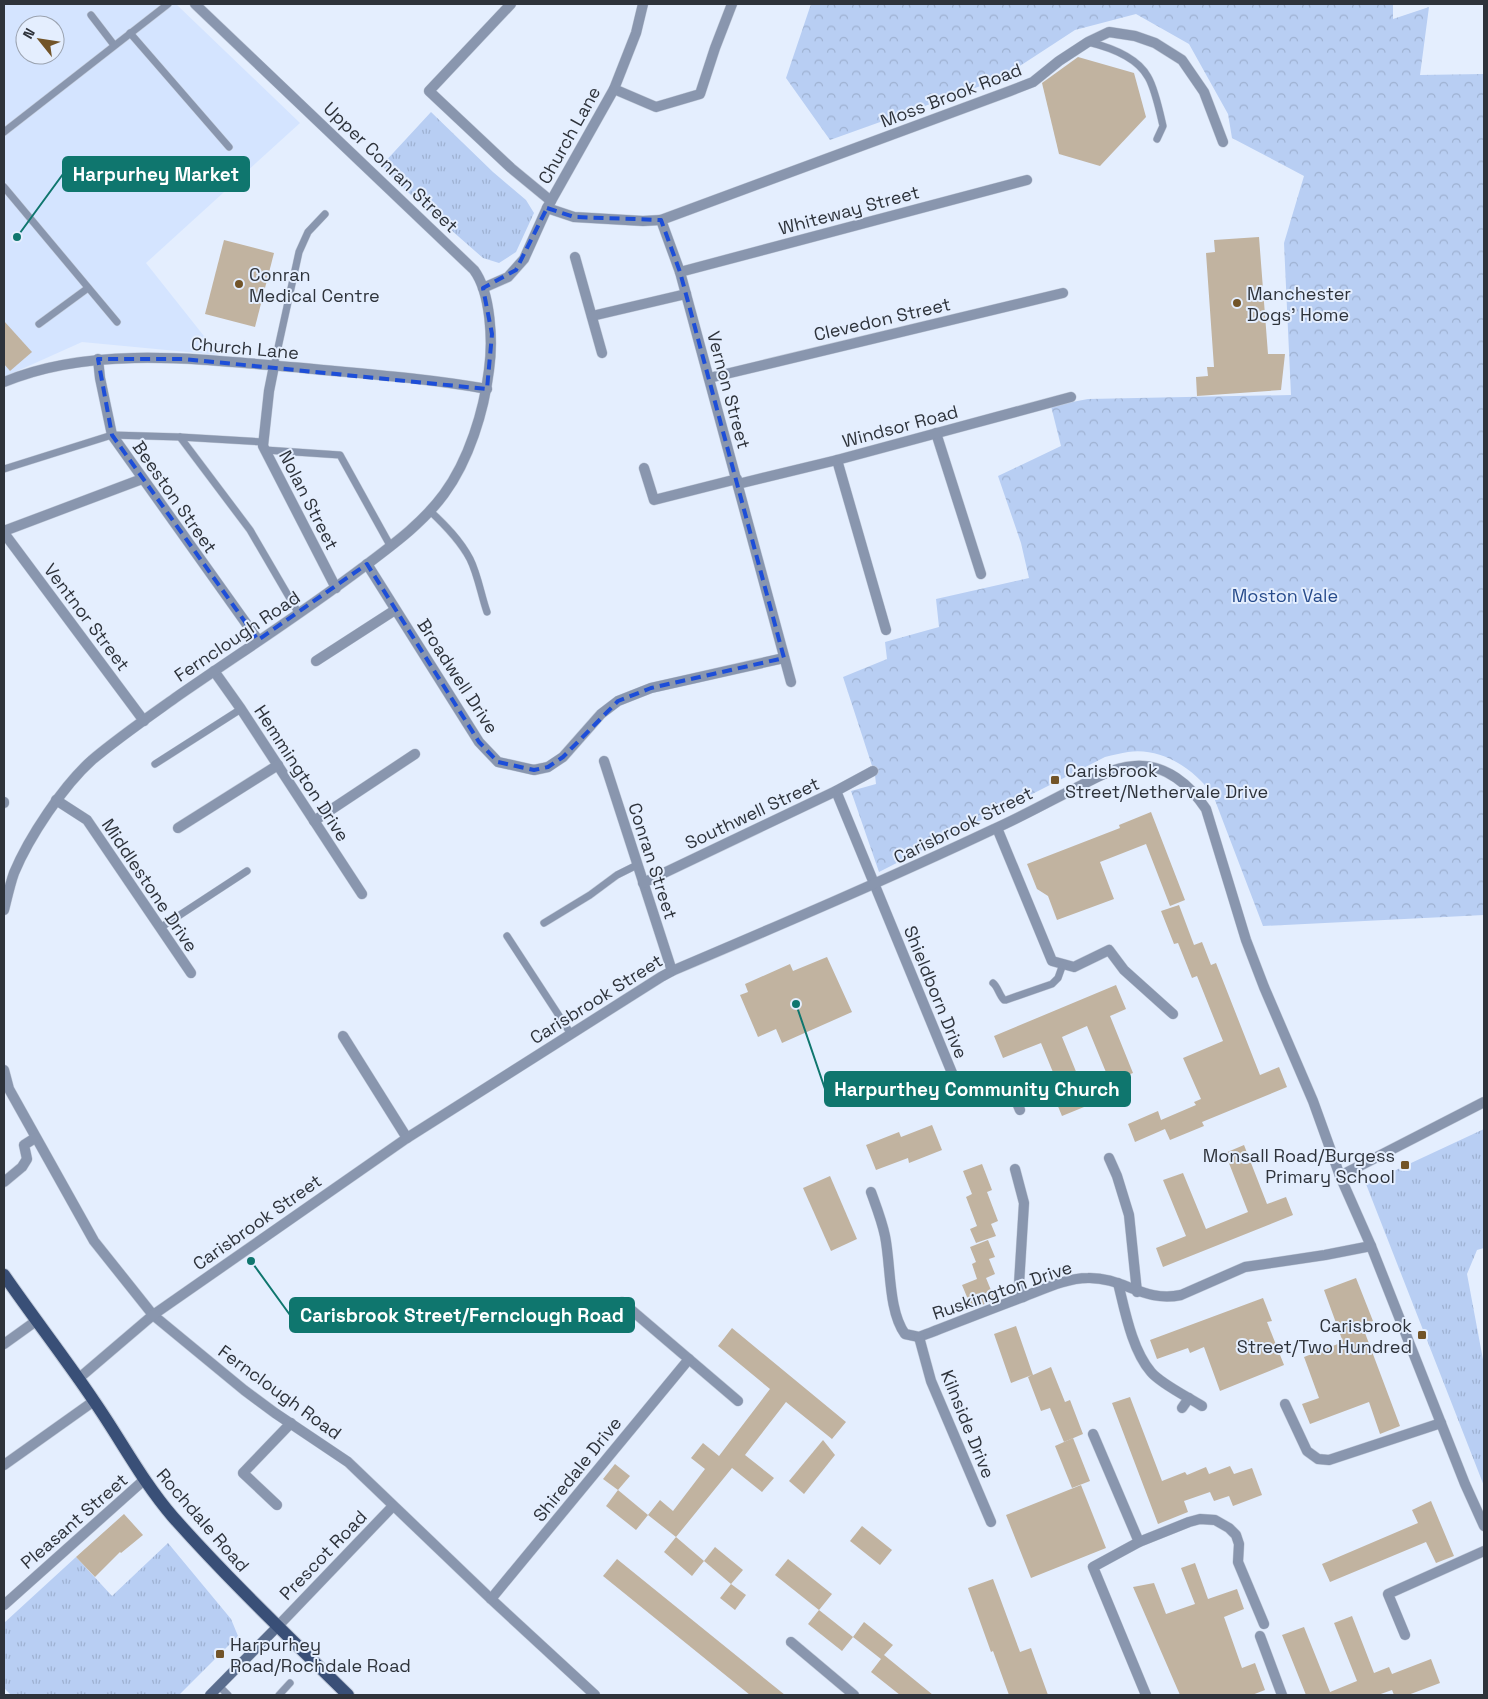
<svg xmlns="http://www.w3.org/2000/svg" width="1488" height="1699" font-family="'Space Grotesk',sans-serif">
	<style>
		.built { fill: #d4e4ff; fill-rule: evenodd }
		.grass { fill: url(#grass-tufts) }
		.forest { fill: url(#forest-crowns) }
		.building { fill: #c1b3a0 }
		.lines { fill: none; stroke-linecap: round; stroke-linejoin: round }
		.lane-casing { stroke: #c3ccdb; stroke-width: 8 }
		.street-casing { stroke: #c3ccdb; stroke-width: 11 }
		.secondary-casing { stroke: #c3ccdb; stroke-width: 11 }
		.primary-casing { stroke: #c3ccdb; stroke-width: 14 }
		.lane { stroke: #8996ae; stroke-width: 7 }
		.street { stroke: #8996ae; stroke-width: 10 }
		.secondary { stroke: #5a6d8e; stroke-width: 10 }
		.primary { stroke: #394f77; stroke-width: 12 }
		.marked { fill: none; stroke: #1d4ed8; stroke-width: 4; stroke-dasharray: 10 6; stroke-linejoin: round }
		.poi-dot { fill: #725428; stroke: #e4eefe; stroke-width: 2 }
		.labels { text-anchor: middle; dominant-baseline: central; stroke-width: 4; stroke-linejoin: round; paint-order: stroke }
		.street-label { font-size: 18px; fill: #2e333b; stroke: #e4eefe }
		.poi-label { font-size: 18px; fill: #2e333b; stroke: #e4eefe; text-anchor: start }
		.park-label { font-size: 18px; fill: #274b8b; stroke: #e4eefe }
		.leader { fill: none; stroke: #0f766e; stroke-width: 2 }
		.callout-dot { fill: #0f766e; stroke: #e4eefe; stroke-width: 2 }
		.callout { fill: #0f766e; stroke: #0f766e; stroke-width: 2 }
		.callout-label { font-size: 19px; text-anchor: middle; font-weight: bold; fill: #fff }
	</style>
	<defs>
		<pattern id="grass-tufts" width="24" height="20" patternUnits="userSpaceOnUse" patternTransform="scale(1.25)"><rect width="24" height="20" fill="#b8cef3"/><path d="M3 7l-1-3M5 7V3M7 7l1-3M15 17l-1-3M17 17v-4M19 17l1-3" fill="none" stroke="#9eb1d1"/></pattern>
		<pattern id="forest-crowns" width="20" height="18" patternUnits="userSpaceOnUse" patternTransform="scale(1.25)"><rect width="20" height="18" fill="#b8cef3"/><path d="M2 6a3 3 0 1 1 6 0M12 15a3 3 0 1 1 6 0" fill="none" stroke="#9eb1d1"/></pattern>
	</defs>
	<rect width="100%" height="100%" fill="#e4eefe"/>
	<!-- built -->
	<path class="built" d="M4,4h172l124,119 -154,140 73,92 -137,-13 -78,35zM25,25h30v30h-30z"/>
	<!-- grass -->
	<g class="grass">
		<path d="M431,112l62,60 33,28 8,13 -18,39 -17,11 -16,-5 -89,-78 -12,-15z"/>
		<path d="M1484,1129v119l-7,2 -10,24 17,91v121l-118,-302z"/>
		<path d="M168,1543l63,76 7,17 -59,59h-168l-7,-7v-65l72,-66 36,39z"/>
	</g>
	<!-- forest -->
	<path class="forest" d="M811,4h582v15l36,-12 -9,68 64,-1v841l-221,11 -50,-131c-19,-26 -51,-48 -85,-43 -7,1 -15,3 -23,5l-226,115 -28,-81 25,-7 -1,-9 -32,-98 44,-18 -2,-17 54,-15 -3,-28 93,-21 -8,-35 -23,-67 63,-30 -10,-40 37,-7 203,-4 -7,-152 20,-67 -72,-38 -4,-24 -39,-70 -53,-30 -61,16 -75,49 -170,61 -44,-62z"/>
	<!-- building -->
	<g class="building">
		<path d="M1078,57l56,16 12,44 -46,49 -41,-12 -17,-71z"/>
		<path d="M1259,237l9,117h17l-4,36 -84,6 -1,-19 12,-1 -1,-9h7l-8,-114 9,-1 -1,-12z"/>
		<path d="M224,240l50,13 -19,74 -50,-13z"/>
		<path d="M4,321l28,31 -22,19 -6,-7z"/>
		<path d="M1151,812l34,88 -15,6 -24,-62 -46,18 14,37 -57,21 -9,-24 -11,-7 -10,-25 93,-36 -1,-3z"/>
		<path d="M1179,905l15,40 8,-3 9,23 5,-2 44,112 19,-8 8,20 -85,35 2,4 -34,14 -5,-11 -30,13 -7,-18 30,-13 3,9 35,-15 -2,-3 7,-3 -18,-41 40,-17 -26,-65 -5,2 -14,-35 -4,1 -13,-33z"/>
		<path d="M827,957l25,55 -70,31 -6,-14 -18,8 -18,-42 8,-3 -3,-8 45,-20 3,7z"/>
		<path d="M1116,985l10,24 -16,7 23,57 -23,9 -23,-56 -25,11 15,37 -6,2 13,31 -22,9 -13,-31 8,-3 -16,-39 -38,15 -9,-22z"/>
		<path d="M932,1125l10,25 -33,13 -1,-5 -32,12 -10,-25 33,-13 2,5z"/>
		<path d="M1244,1145l23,59 19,-7 7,18 -130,52 -7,-19 30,-12 -23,-56 20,-7 23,56 42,-17 -23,-59z"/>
		<path d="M982,1164l10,26 -5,2 11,29 -7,3 5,12 -20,7 -6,-14 7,-3 -11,-29 6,-3 -9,-23z"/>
		<path d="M830,1176l27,63 -26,12 -28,-63z"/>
		<path d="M988,1240l7,17 -6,2 6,15 -9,4 9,22 -23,9 -10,-24 15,-6 -5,-15 4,-2 -6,-15z"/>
		<path d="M1356,1278l17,43 -11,4 38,101 -20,8 -11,-32 -59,22 -8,-20 17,-6 -15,-41 39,-15 -19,-52z"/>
		<path d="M1263,1298l9,23 -5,1 17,43 -64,26 -16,-44 -14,6 -2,-5 -31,11 -7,-19z"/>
		<path d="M1016,1326l17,49 18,-8 14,35 5,-2 13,34 -19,8 -14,-34 -9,3 -13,-34 4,-2 -21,8 -17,-49z"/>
		<path d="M732,1328l114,94 -14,17 -46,-37 -41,53 29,23 -12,14 -30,-24 -56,69 -28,-22 12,-15 13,11 32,-42 -14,-11 12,-15 16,13 51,-67 -52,-43z"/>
		<path d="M1130,1397l32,84 23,-9 2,3 19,-8 3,7 21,-8 4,8 18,-6 10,27 -29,11 -4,-10 -15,5 -4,-9 -26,9 4,11 -30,12 -46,-121z"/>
		<path d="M1073,1438l17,43 -18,7 -17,-42z"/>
		<path d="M823,1440l12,15 -31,39 -15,-13z"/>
		<path d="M615,1464l15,12 -12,14 -15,-11z"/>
		<path d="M1081,1485l25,63 -75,30 -25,-63z"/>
		<path d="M618,1490l30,25 -12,15 -30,-24z"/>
		<path d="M1431,1501l23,55 -18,7 -10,-21 -96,40 -8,-18 96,-41 -6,-13z"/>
		<path d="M124,1514l19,21 -22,18 -1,-1 -25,25 -19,-20z"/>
		<path d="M862,1526l30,24 -12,15 -30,-24z"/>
		<path d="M676,1537l28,24 -12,15 -28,-24z"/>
		<path d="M715,1547l28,23 -12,14 -27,-23z"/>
		<path d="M617,1559l168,136h-35l-147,-119z"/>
		<path d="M788,1559l44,35 -13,16 -44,-35z"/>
		<path d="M1195,1563l13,36 29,-10 7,20 -20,8 18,51 13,-5 10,27 -13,5h-72l-47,-108 21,-4 12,31 29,-10 -14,-36z"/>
		<path d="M993,1579l27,73 11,-4 17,47h-39l-16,-44 -2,1 -23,-64z"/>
		<path d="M731,1584l15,11 -11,15 -15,-12z"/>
		<path d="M819,1610l34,27 -11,14 -34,-27z"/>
		<path d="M1352,1616l22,57 15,-6 3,7 39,-15 9,24 -32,12h-14l-2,-5 -14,5h-72l-24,-60 22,-8 26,65 27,-11 -23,-58z"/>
		<path d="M864,1622l29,23 -9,10 49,40h-33l-29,-23 10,-13 -28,-22z"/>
	</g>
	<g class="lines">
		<defs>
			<g id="lane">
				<path d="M91,15l23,30"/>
				<path d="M130,33l99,114"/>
				<path d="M1088,42c21,5 49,15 60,35 7,12 12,36 15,49l-6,13"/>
				<path d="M4,132l164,-128"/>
				<path d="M4,187l113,135"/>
				<path d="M39,324l49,-36"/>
				<path d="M274,366l25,-114 9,-20 17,-18"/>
				<path d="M180,437l70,93 49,84"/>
				<path d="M265,450l75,5 51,92"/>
				<path d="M4,469l108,-34 68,2 83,5"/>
				<path d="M430,511c15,14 30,29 40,48 8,16 11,36 17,53"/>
				<path d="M155,764l86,-55"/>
				<path d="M544,923l46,-28 27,-20 20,-10"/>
				<path d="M160,928l87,-57"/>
				<path d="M507,936l64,98"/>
				<path d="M993,983c5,4 6,12 11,17h2l46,-16 6,-6 5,-14"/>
				<path d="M219,1686l9,9"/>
				<path d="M279,1695l11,-12"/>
			</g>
			<g id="street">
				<path d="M511,4l-82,87 82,77 40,33"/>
				<path d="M614,89l42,18 44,-13 15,-46 17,-44"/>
				<path d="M547,208l27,9 69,4 18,-1 19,52 111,410"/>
				<path d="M661,220l349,-129 23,-9 26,-21 29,-19 21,-10 26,4 20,7 27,17 22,32 19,50"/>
				<path d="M575,257l27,96"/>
				<path d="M680,272l347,-92"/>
				<path d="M483,288l25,-11 16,-18 23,-51 67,-119 22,-56 7,-29"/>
				<path d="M592,316l94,-22"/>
				<path d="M98,359l2,19 12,57 146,205"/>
				<path d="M274,366l-5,25 -6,55 73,142"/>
				<path d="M709,378l354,-85"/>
				<path d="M4,382c90,-38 203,-22 299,-14 61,6 123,10 184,21"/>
				<path d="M936,433l45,141"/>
				<path d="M837,460l49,170"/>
				<path d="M644,468l10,32 83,-21"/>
				<path d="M738,484l99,-24 234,-63"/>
				<path d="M4,531l138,-52"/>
				<path d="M4,533l140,188"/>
				<path d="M367,564l112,178 19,20 36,8 14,-3 15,-10 38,-43 17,-13 33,-13 133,-30"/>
				<path d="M316,661l79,-51"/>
				<path d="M214,671l27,38 121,185"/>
				<path d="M604,761l68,210"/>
				<path d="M836,791l121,294c15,11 33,-1 49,-8l14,33"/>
				<path d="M56,800l31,20 104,153"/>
				<path d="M4,802v1"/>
				<path d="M314,821l101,-67"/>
				<path d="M178,828l100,-63"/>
				<path d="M997,828l55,133 22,6 35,-17 15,20 49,44"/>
				<path d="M643,883l193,-92 37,-20"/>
				<path d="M4,910c3,-12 6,-26 10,-37 15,-36 49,-87 78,-113 26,-22 55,-42 83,-62 62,-43 126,-84 187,-130 29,-22 60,-44 82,-74 25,-34 40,-83 45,-124 4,-28 2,-77 -15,-100l-279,-266"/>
				<path d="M343,1036l64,102"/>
				<path d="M4,1070l5,19 85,152 59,74 91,75 31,23 73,49 143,137 104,96"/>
				<path d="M1109,1158l8,18 12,39 8,77"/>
				<path d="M1015,1169l9,34 -5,81 4,13"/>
				<path d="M1340,1176l144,-74"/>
				<path d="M4,1182l18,-15 5,-8 -3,-14 11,-7"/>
				<path d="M871,1192c5,14 11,29 14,44 6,29 3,75 20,98l14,3c34,-13 69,-27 104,-40 21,-8 43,-19 65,-19 35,-1 56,25 93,17l64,-28 80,-12 46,-9"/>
				<path d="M1118,1283c7,28 14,67 33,89 10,12 37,25 51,34"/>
				<path d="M622,1302l116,99"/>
				<path d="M919,1337l12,44 60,141"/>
				<path d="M4,1344l32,-23"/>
				<path d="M78,1379l75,-64 254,-177 254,-161 11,-6c108,-46 216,-92 322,-142 27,-12 52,-26 78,-39 20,-10 40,-23 63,-24 31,-2 55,19 71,43l40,131 18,47 49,114 27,75 31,70 94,238 19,42"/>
				<path d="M1285,1404l22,47 11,8 11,1 112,-37"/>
				<path d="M1182,1408l7,-10"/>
				<path d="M1093,1434l46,108"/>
				<path d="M4,1465l90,-64"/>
				<path d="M277,1505l-34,-32 48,-50"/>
				<path d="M491,1599l198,-240"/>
				<path d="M4,1605l140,-125"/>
				<path d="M278,1626l115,-120"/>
				<path d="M1405,1635l-17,-41 96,-43"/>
				<path d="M1260,1636l22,59"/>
				<path d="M791,1642l63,53"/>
				<path d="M1146,1695l-53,-128 46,-25 50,-20 11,-3 15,1 14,8 7,7 3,9 -1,18 26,62"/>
			</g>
			<path id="secondary" d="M210,1695l68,-69"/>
			<path id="primary" d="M4,1275c29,42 61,83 90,126 27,39 48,80 79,116 55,62 116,120 175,178"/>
		</defs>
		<!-- lane casing -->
		<use href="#lane" class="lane-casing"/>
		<!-- street casing -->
		<use href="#street" class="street-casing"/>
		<!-- secondary casing -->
		<use href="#secondary" class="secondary-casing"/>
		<!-- primary casing -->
		<use href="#primary" class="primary-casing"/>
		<!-- lane -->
		<use href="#lane" class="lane"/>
		<!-- street -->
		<use href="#street" class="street"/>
		<!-- secondary -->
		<use href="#secondary" class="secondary"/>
		<!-- primary -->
		<use href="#primary" class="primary"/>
	</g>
	<!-- marked area -->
	<path class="marked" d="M547,208l27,9 87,3 19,52 104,386 -133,30 -33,13 -55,56 -15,10 -14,3 -36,-8 -19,-20 -112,-178 -109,76 -146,-205 -14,-76h86l303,30 5,-55 -9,-46 33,-18z"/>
	<!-- markers -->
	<g class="poi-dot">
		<circle cx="239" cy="284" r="5"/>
		<circle cx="1237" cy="303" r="5"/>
		<rect x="1050" y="775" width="10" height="10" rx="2.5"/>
		<rect x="1400" y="1160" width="10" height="10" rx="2.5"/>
		<rect x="1417" y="1330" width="10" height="10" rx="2.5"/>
		<rect x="215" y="1649" width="10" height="10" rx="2.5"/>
	</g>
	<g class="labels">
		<!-- street labels -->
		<g class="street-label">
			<text transform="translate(951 95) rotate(-21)">Moss Brook Road</text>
			<text transform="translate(569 135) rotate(-61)">Church Lane</text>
			<text transform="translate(391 167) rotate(44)">Upper Conran Street</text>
			<text transform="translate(849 210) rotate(-15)">Whiteway Street</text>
			<text transform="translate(882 319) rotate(-13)">Clevedon Street</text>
			<text transform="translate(245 348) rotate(5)">Church Lane</text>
			<text transform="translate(729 390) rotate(75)">Vernon Street</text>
			<text transform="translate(900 426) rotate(-15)">Windsor Road</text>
			<text transform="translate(175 497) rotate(55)">Beeston Street</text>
			<text transform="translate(309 500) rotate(63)">Nolan Street</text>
			<text transform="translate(87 617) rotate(53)">Ventnor Street</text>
			<text transform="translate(237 636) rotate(-34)">Fernclough Road</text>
			<text transform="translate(458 676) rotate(57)">Broadwell Drive</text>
			<text transform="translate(302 773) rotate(57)">Hemmington Drive</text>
			<text transform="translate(752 813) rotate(-25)">Southwell Street</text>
			<text transform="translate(963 825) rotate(-26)">Carisbrook Street</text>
			<text transform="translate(653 861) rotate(72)">Conran Street</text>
			<text transform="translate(150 885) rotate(56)">Middlestone Drive</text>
			<text transform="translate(936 992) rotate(68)">Shieldborn Drive</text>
			<text transform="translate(596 999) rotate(-32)">Carisbrook Street</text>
			<text transform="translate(257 1222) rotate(-35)">Carisbrook Street</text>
			<text transform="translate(1002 1290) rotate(-19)">Ruskington Drive</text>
			<text transform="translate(280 1392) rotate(36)">Fernclough Road</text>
			<text transform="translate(968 1424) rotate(68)">Kilnside Drive</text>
			<text transform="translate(577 1469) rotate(-51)">Shiredale Drive</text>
			<text transform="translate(203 1520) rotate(49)">Rochdale Road</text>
			<text transform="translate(74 1521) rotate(-41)">Pleasant Street</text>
			<text transform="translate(323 1555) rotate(-46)">Prescot Road</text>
		</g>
		<!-- poi labels -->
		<g class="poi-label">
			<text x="249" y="274">Conran<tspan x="249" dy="21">Medical Centre</tspan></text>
			<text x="1247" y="293">Manchester<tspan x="1247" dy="21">Dogs’ Home</tspan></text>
			<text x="1065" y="770">Carisbrook<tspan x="1065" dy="21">Street/Nethervale Drive</tspan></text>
			<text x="1395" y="1155" text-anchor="end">Monsall Road/Burgess<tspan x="1395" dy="21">Primary School</tspan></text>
			<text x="1412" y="1325" text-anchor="end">Carisbrook<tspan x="1412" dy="21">Street/Two Hundred</tspan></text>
			<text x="230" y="1644">Harpurhey<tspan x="230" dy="21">Road/Rochdale Road</tspan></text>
		</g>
		<!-- park labels -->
		<g class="park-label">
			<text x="1285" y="595">Moston Vale</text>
		</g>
	</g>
	<!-- callouts -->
	<path class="leader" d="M17 237L63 174M796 1004L825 1089M251 1261L290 1315"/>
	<g class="callout-dot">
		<circle cx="17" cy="237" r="5"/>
		<circle cx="796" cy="1004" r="5"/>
		<circle cx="251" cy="1261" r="5"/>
	</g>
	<g class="callout">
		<rect x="63" y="157" width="186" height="34" rx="5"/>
		<rect x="825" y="1072" width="305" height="34" rx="5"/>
		<rect x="290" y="1298" width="344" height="34" rx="5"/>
	</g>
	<g class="callout-label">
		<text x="156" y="181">Harpurhey Market</text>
		<text x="977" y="1096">Harpurthey Community Church</text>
		<text x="462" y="1322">Carisbrook Street/Fernclough Road</text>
	</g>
	<!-- border -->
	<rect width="1488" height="1699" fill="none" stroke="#2e333b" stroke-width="10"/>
	<!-- north arrow -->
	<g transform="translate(40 40) rotate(300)"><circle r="24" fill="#e4eefe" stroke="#9ba3b0"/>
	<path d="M0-4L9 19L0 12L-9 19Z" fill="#725428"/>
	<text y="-8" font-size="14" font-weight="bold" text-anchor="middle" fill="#2e333b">N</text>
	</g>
</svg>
